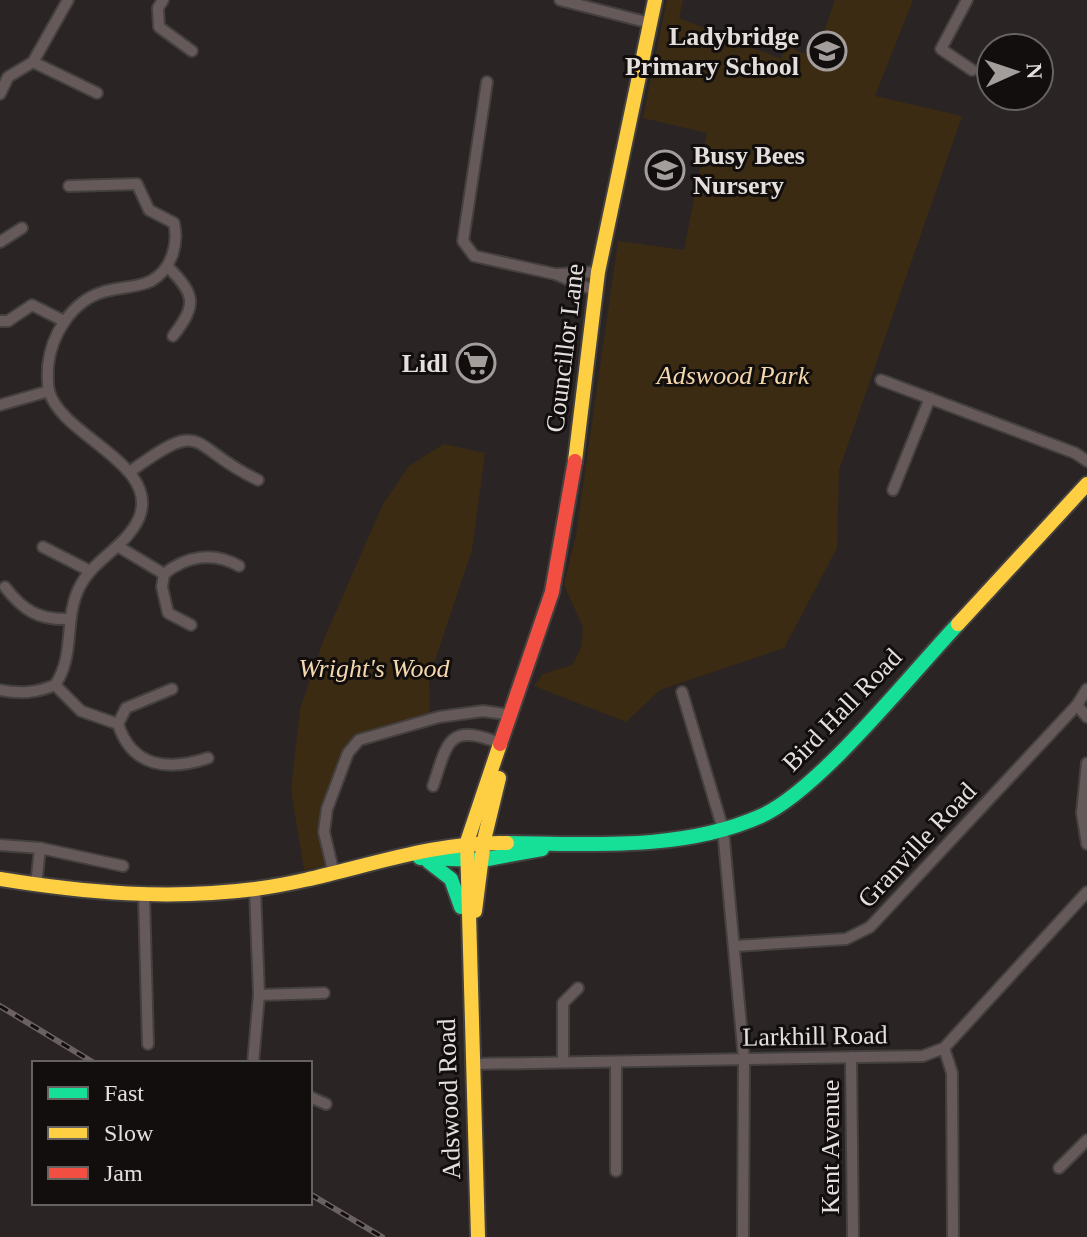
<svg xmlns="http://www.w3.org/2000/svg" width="1087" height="1237" font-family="Georgia,serif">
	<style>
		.green { fill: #3b2b13 }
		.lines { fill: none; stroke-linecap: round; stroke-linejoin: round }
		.street-casing { stroke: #43403f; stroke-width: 14 }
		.fast-casing { stroke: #43403f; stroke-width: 18 }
		.slow-casing { stroke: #43403f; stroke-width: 18 }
		.jam-casing { stroke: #43403f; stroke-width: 18 }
		.street { stroke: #66595a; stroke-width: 10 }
		.fast { stroke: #16e098; stroke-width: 14 }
		.slow { stroke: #ffcf43; stroke-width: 14 }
		.jam { stroke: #f24e42; stroke-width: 14 }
		.rail-casing { stroke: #6b6163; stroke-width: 6 }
		.rail { stroke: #110e0d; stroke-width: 3; stroke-dasharray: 9; stroke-linecap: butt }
		.labels { text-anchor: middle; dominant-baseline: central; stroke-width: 6; stroke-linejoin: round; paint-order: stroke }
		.poi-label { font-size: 26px; font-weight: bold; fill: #e4dfdd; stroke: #110e0d; text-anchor: end }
		.street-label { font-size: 26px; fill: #e4dfdd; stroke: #110e0d }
		.park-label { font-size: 26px; font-style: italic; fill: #f5d7ae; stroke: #110e0d }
	</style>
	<rect width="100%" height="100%" fill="#2a2524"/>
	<!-- green -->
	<g class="green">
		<path d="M667,0h16l-4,18 102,41 7,-17 9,9 18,6 20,-57h78l-38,96 87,20 -123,354 -2,78 -53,100 -124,42 -34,32 -92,-36 9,-12 29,-9 9,-17 2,-20 -19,-44 12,-49 42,-294 66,9 23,-117 -64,-15z"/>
		<path d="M444,444l41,9 -13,97 -43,128 1,35 -76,23 -11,16 -21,57 -3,26 7,31 -22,4 -13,-80 9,-81 24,-70 59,-135 26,-38z"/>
	</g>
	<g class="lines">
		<defs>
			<g id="street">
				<path d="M163,0l-5,8 1,19 33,24"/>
				<path d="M560,0l90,23"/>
				<path d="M967,0l-26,49 31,21"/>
				<path d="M33,62l35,-62"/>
				<path d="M487,82l-24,159 11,15 81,18 41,17"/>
				<path d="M0,94l8,-17 25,-15 64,31"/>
				<path d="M0,242l22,-14"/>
				<path d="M168,267c28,28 29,38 5,69"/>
				<path d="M557,274l41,-2"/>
				<path d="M0,321h8l24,-16 32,16"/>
				<path d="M881,380l194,73 12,8"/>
				<path d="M0,405l49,-14"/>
				<path d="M131,471c77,-56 56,-24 127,9"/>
				<path d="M893,490l37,-92"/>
				<path d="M43,547l47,24"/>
				<path d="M119,547l45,27c22,-18 50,-23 75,-8"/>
				<path d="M164,574l-2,13 6,26 23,12"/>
				<path d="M5,587c18,23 33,33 63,32"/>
				<path d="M55,685l26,26 37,13c14,44 51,47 90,34"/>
				<path d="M0,690c20,4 36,3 55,-5 21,-31 8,-66 25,-99 14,-27 46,-39 59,-68 22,-54 -78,-82 -90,-127 -2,-7 -1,-18 -1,-25 3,-31 24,-65 55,-74 15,-5 34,-4 48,-11 20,-11 28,-36 23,-58l-25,-13 -12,-26 -68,2"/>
				<path d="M682,692l41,137 21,230 -1,178"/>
				<path d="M1077,705l10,12"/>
				<path d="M118,724l8,-16 46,-19"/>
				<path d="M1087,763l-5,50 5,31"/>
				<path d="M433,786c15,-45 15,-64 69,-42"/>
				<path d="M0,845l40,3"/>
				<path d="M334,874l-10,-42 3,-23 21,-56 11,-13 80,-23 44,-6 29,4"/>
				<path d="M36,886l4,-38 83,18"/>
				<path d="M144,896l4,148"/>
				<path d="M735,946l111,-7 24,-12 207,-222 10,-16"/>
				<path d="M259,995l65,-2"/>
				<path d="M944,1048l8,25 1,164"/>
				<path d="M851,1057l2,180"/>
				<path d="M563,1062v-59l15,-15"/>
				<path d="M616,1062v109"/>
				<path d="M253,1063l6,-68 -4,-106"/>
				<path d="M473,1064l450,-8 21,-8 143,-156"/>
				<path d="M310,1097l16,7"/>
				<path d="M1059,1168l28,-28"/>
			</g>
			<g id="fast">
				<path d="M507,843c83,1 176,8 254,-27 58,-26 150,-142 197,-192"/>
				<path d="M420,858l62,2 60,-11"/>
				<path d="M429,862l22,17 10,28"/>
			</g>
			<g id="slow">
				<path d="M575,461l23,-189 57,-272"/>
				<path d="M958,624l129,-140"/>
				<path d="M0,879c86,14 169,21 255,10 85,-11 166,-48 252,-46"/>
				<path d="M475,911l9,-71 15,-62"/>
				<path d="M478,1237l-11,-395 33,-98"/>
			</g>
			<path id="jam" d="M500,744l52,-152 23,-131"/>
		</defs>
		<!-- street casing -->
		<use href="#street" class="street-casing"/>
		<!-- fast casing -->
		<use href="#fast" class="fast-casing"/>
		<!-- slow casing -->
		<use href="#slow" class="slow-casing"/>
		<!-- jam casing -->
		<use href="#jam" class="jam-casing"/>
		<!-- street -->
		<use href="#street" class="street"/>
		<!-- fast -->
		<use href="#fast" class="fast"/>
		<!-- slow -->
		<use href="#slow" class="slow"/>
		<!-- jam -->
		<use href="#jam" class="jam"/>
		<defs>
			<g id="rail">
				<path d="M0,1006l94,57"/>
				<path d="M310,1194l72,43"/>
			</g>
		</defs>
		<!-- rail casing -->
		<use href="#rail" class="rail-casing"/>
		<!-- rail -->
		<use href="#rail" class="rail"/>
	</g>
	<!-- icons -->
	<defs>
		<symbol id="school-ring" viewBox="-11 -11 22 22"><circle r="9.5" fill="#110e0d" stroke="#a39e9c" stroke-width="1.5"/><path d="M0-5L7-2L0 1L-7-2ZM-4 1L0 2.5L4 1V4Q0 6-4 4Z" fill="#a39e9c"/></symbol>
		<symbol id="supermarket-ring" viewBox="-11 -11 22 22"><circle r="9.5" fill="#110e0d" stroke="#a39e9c" stroke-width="1.5"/><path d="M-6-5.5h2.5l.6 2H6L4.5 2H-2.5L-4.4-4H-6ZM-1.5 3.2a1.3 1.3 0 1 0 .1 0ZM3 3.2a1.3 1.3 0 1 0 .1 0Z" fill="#a39e9c"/></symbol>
	</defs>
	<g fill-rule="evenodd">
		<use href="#school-ring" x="805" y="29" width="44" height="44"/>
		<use href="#school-ring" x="643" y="148" width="44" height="44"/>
		<use href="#supermarket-ring" x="454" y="341" width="44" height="44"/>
	</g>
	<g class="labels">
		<!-- poi labels -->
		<g class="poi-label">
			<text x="799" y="36">Ladybridge<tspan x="799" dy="30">Primary School</tspan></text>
			<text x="693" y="155" text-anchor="start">Busy Bees<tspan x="693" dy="30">Nursery</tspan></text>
			<text x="448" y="363">Lidl</text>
		</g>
		<!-- street labels -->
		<g class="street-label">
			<text transform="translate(565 348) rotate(-83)">Councillor Lane</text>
			<text transform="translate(842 710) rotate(-46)">Bird Hall Road</text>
			<text transform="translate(917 845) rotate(-47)">Granville Road</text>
			<text transform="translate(815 1036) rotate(-1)">Larkhill Road</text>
			<text transform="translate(449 1099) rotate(-92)">Adswood Road</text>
			<text transform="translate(830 1147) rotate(-90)">Kent Avenue</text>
		</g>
		<!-- park labels -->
		<g class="park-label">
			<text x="733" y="375">Adswood Park</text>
			<text x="374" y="668">Wright's Wood</text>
		</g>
	</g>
	<!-- legend -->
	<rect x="32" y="1061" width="280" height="144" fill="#110e0d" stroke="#656260" stroke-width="2"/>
	<rect x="48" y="1087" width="40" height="12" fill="#16e098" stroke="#656260" stroke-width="2"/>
	<text x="104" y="1101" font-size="24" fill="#e4dfdd">Fast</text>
	<rect x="48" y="1127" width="40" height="12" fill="#ffcf43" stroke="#656260" stroke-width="2"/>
	<text x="104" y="1141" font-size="24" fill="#e4dfdd">Slow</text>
	<rect x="48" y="1167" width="40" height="12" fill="#f24e42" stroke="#656260" stroke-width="2"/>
	<text x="104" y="1181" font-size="24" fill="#e4dfdd">Jam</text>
	<!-- north arrow -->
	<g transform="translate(1015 72) rotate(87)"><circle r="38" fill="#110e0d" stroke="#656260" stroke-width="2"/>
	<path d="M0-6L14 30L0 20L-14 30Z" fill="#a39e9c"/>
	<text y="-12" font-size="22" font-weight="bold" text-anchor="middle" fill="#e4dfdd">N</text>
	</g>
</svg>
